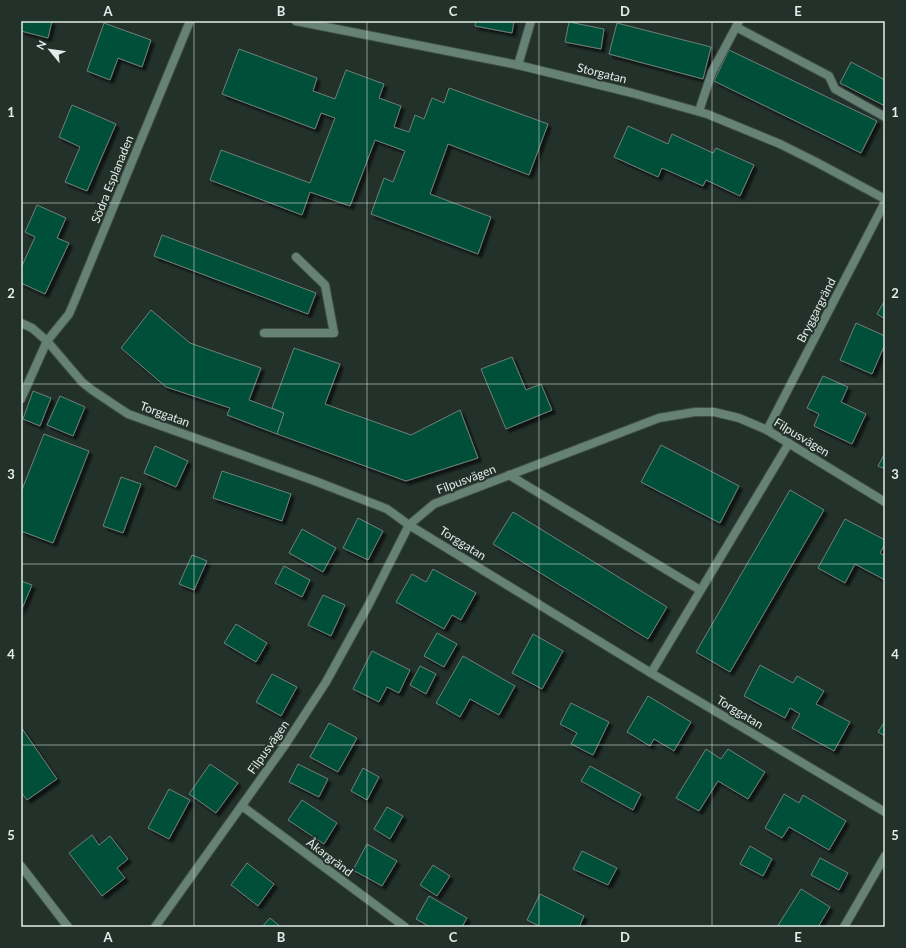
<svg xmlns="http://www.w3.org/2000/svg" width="906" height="948" font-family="Lato,sans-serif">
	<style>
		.building { fill: #004f39; stroke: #6f8078; filter: url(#shadow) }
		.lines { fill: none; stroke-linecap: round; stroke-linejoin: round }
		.lane-casing { stroke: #424f49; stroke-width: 10 }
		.street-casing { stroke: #424f49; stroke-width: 10 }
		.lane { stroke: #668176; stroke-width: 8 }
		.street { stroke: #668176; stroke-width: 8 }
		.grid { fill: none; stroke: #e3ece8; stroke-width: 1; stroke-opacity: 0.55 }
		.labels { text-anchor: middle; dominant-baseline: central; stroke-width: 4; stroke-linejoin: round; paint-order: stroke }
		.street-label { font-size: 12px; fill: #e3ece8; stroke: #23312b }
		.neatline { fill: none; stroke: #e3ece8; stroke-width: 1.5 }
		.grid-label { font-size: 13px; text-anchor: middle; font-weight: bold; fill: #e3ece8 }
	</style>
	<defs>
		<filter id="shadow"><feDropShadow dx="3.5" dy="3.5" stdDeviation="1" flood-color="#0009"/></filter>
	</defs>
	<rect width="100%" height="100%" fill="#23312b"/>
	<!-- building -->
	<g class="building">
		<path d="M21,21h31l-4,17 -27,-7z"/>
		<path d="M476,21h38l-2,12 -37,-7z"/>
		<path d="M569,22l35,7 -3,20 -36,-7z"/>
		<path d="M104,23l47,17 -9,27 -24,-9 -8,22 -23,-9z"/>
		<path d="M617,23l94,24 -8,32 -94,-25z"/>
		<path d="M239,49l78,29 -4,13 22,8 11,-29 38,14 -5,14 22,8 -7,21 15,5 6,-17 9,4 8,-21 12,5 5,-15 99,36 -19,51 -81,-31 -18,50 61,23 -13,37 -107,-40 13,-36 9,4 12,-31 -30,-11 -25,66 -40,-14 -8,23 -92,-35 11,-30 89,33 25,-65 -14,-5 -6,16 -93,-35z"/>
		<path d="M729,50l148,71 -16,32 -147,-72z"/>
		<path d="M851,62l34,18v26l-45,-23z"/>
		<path d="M72,105l44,19 -29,67 -22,-9 15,-35 -21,-10z"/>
		<path d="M628,126l40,18 4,-10 41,19 3,-5 38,17 -14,31 -34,-16 -3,6 -41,-18 -4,9 -44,-20z"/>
		<path d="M37,205l29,13 -9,20 12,5 -24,51 -24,-11v-15l14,-31 -10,-5z"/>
		<path d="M162,235l154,58 -8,21 -154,-58z"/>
		<path d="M885,300v19l-8,-5z"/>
		<path d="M151,310l39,33 71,25 -12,32 35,13 -7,21 -50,-19 3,-7 -64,-21 -45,-39z"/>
		<path d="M856,323l29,13v8l-13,30 -32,-14z"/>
		<path d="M294,348l46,16 -15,40 86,31 49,-25 18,48 -72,23 -129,-47 7,-21 -12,-5z"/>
		<path d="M512,357l14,33 15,-6 11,26 -46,19 -25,-60z"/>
		<path d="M823,376l25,11 -7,15 25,12 -14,30 -38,-18 5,-12 -12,-6z"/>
		<path d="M33,391l18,7 -11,28 -17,-7z"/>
		<path d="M60,396l25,11 -12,29 -26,-11z"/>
		<path d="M44,434l45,17 -36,92 -32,-12v-39z"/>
		<path d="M661,445l78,41 -19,37 -79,-41z"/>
		<path d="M155,446l33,15 -12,26 -32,-14z"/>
		<path d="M885,453v16l-7,-3z"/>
		<path d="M222,471l69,23 -9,27 -69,-23z"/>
		<path d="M121,477l20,7 -18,49 -20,-7z"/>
		<path d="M790,490l34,20 -94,162 -34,-20z"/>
		<path d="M513,512l154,95 -19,32 -155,-95z"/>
		<path d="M358,518l25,13 -15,29 -25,-12z"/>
		<path d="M845,519l40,21v4l-5,9 5,3v24l-30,-16 -10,19 -27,-15z"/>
		<path d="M302,529l34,19 -13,24 -34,-19z"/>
		<path d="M192,555l15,6 -13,29 -15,-6z"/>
		<path d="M284,566l26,14 -8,17 -27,-14z"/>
		<path d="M433,569l43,24 -15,27 -9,-5 -8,14 -48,-27 16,-28 14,8z"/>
		<path d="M21,581l11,4 -11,26z"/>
		<path d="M323,595l22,10 -14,31 -23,-11z"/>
		<path d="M236,624l31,19 -11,19 -32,-19z"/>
		<path d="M437,633l20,11 -13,23 -20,-11z"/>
		<path d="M533,634l30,17 -21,38 -30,-16z"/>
		<path d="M372,651l38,19 -11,23 -12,-6 -8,15 -26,-13z"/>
		<path d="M463,656l52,30 -16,29 -29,-16 -10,18 -24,-14z"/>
		<path d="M760,665l33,18 4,-7 27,15 -8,13 34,18 -16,29 -42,-23 8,-14 -10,-6 -5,10 -41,-22z"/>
		<path d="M420,666l16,8 -10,20 -16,-9z"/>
		<path d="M272,674l25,13 -16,29 -25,-14z"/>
		<path d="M648,696l43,26 -17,29 -20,-12 -4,7 -23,-14z"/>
		<path d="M571,703l38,19 -16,33 -22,-11 6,-11 -17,-9z"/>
		<path d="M885,721v15l-7,-4z"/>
		<path d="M329,723l28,15 -19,34 -28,-15z"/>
		<path d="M21,727l36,52 -30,21 -6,-8z"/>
		<path d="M706,749l15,10 7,-10 37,23 -17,27 -30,-18 -19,30 -23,-13z"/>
		<path d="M210,764l28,19 -22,30 -27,-19z"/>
		<path d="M298,764l30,15 -9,18 -30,-15z"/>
		<path d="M590,766l51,28 -8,16 -52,-29z"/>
		<path d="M363,768l16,9 -12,23 -16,-9z"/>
		<path d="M169,789l21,11 -21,39 -21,-11z"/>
		<path d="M784,794l15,9 4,-8 43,26 -17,29 -40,-23 -7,11 -17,-10z"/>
		<path d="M302,800l35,23 -13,21 -36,-24z"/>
		<path d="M387,807l16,9 -13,23 -16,-10z"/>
		<path d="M92,835l7,10 11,-9 18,23 -11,9 8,10 -23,18 -33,-43z"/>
		<path d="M367,844l30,17 -15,25 -29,-16z"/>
		<path d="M750,846l22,13 -9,17 -23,-12z"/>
		<path d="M582,851l35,17 -9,17 -35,-16z"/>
		<path d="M820,858l28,15 -9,17 -28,-15z"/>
		<path d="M247,863l27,21 -16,22 -27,-21z"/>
		<path d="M433,865l17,11 -13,20 -17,-11z"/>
		<path d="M801,889l29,18 -12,20h-41z"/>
		<path d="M540,894l44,22 -5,11h-38l-14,-7z"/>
		<path d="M429,896l38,22 -5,9h-32l-14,-8z"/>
		<path d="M270,918l11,9h-19z"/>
	</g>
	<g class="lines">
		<defs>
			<g id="lane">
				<path d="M739,21l-3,6 93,49 6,13 50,28"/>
				<path d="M699,111l13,-39 24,-45"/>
				<path d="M264,333h70l-9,-48 -29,-28"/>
				<path d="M21,399l26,-58"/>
				<path d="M509,475l191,115"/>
				<path d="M651,673l138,-230"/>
			</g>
			<g id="street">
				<path d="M296,21l222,44 114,28 75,21 73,30 36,18 69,37"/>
				<path d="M518,65l13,-44"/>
				<path d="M21,323l11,5 15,13 35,41 10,8 36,24 187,67 72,28 22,16 242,148 234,139"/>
				<path d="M47,341l22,-27 6,-14 115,-279"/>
				<path d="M767,430l118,-228"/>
				<path d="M242,806l163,121"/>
				<path d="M21,866l47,61"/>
				<path d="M155,927l130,-182 41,-63 43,-78 40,-79 25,-21 225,-86 36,-6h19l25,6 28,12 118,72"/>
				<path d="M844,927l41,-71"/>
			</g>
		</defs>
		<!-- lane casing -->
		<use href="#lane" class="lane-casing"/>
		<!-- street casing -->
		<use href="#street" class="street-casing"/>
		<!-- lane -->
		<use href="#lane" class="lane"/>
		<!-- street -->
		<use href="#street" class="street"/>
	</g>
	<!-- grid -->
	<path class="grid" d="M194,21v906M367,21v906M539,21v906M712,21v906M21,203h864M21,384h864M21,564h864M21,745h864"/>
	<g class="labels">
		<!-- street labels -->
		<g class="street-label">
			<text transform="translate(602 73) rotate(14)">Storgatan</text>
			<text transform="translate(112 179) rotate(-68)">Södra Esplanaden</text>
			<text transform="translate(816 310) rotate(-63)">Bryggargränd</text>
			<text transform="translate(165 414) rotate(20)">Torggatan</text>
			<text transform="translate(802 437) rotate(31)">Filpusvägen</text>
			<text transform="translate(466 479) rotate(-21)">Filpusvägen</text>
			<text transform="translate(463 543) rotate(32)">Torggatan</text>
			<text transform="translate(740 712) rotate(31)">Torggatan</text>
			<text transform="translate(268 747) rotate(-55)">Filpusvägen</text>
			<text transform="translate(330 857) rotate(37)">Åkargränd</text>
		</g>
	</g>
	<!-- border -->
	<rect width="906" height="948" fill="none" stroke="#23312b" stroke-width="44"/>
	<!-- north arrow -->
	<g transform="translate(50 50) rotate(299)" stroke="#23312b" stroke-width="3" paint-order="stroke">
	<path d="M0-3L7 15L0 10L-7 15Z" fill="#e3ece8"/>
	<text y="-6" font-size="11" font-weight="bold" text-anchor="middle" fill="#e3ece8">N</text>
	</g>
	<rect x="22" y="22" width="862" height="904" class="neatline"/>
	<g class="grid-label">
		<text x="108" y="16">A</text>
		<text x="281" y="16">B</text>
		<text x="453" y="16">C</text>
		<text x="625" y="16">D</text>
		<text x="798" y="16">E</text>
		<text x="11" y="117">1</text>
		<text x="895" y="117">1</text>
		<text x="11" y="298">2</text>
		<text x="895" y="298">2</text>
		<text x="11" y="479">3</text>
		<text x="895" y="479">3</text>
		<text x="11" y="659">4</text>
		<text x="895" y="659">4</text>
		<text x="11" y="840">5</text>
		<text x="895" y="840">5</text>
		<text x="108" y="942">A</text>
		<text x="281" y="942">B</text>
		<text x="453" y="942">C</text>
		<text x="625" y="942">D</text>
		<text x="798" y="942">E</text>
	</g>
</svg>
